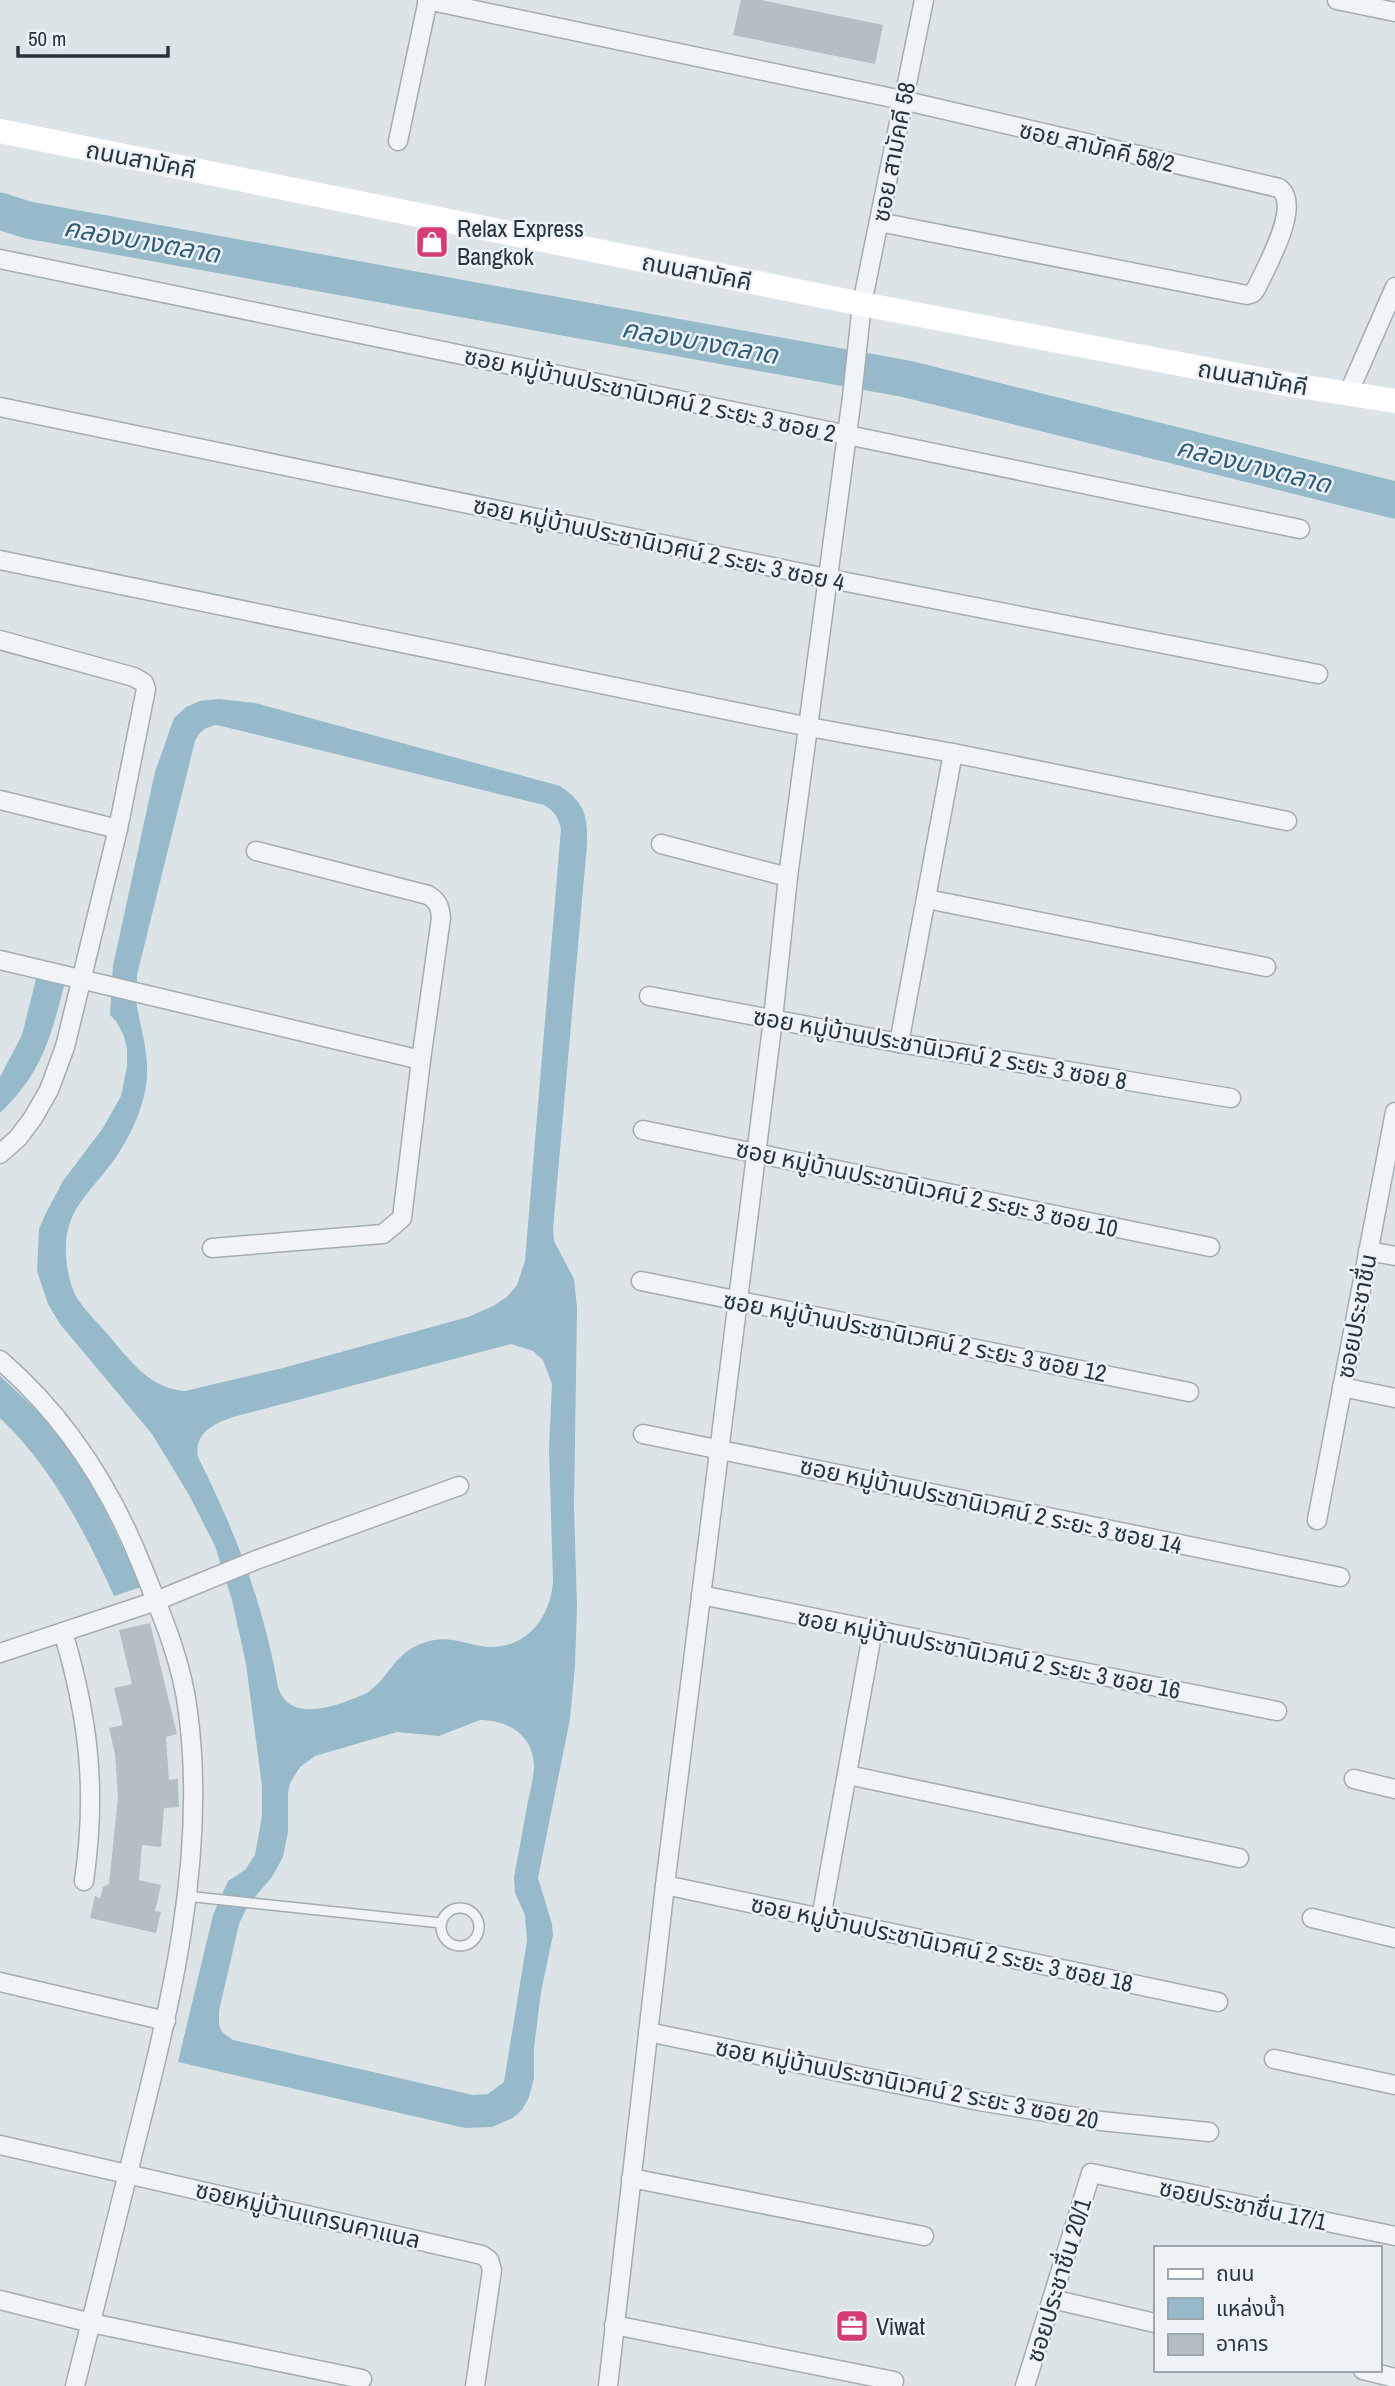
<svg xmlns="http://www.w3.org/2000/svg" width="1395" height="2386" font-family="'Archivo Narrow','Noto Sans Thai',sans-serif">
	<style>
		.water { fill: #96baca; fill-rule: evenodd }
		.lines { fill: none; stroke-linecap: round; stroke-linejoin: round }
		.river { stroke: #96baca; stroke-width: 37 }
		.building { fill: #b4bec5 }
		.service-casing { stroke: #a2acb2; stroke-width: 12 }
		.minor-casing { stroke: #a2acb2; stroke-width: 21 }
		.service { stroke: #f0f4f6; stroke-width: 9 }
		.minor { stroke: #f0f4f6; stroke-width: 18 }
		.secondary { stroke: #fff; stroke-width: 24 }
		.labels { text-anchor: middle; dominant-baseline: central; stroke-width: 5; stroke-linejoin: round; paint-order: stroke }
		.street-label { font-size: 24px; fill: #26353f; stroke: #edf2f6 }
		.poi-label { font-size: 24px; fill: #26353f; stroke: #edf2f6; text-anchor: start }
		.water-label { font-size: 26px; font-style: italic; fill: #2f5d75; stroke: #edf2f6 }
	</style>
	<rect width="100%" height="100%" fill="#dde4e8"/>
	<!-- water -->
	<g class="water">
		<path d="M219,699l36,4 305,83c24,16 28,29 27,58l-34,385 1,12 20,38 3,29 -3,199 3,99 -2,60 -5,53 -32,159 14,46 1,11 -12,57 -7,56v30l-5,19 -7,13 -9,8 -21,9 -27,1 -287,-66 35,-147 15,-34 17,-11 10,-15 7,-39v-30l-16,-122 -14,-64 -17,-54 -26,-51 -37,-61 -92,-110 -12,-20 -11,-33 2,-42 7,-16 17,-32 40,-53 18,-32 6,-30v-18l-4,-14 -7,-13 -6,-6 3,-49 42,-194 19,-54 12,-11 14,-6zM217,725l327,80c10,6 15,13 17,24l-36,432 -8,24 -10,12 -14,9 -25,11 -185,51 -98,23c-35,-3 -53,-28 -75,-54 -10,-12 -22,-23 -31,-36 -7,-10 -10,-23 -12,-35 -8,-57 24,-71 51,-112 11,-17 21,-37 26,-58 8,-31 -1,-58 -7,-89 -2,-10 0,-22 0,-32l58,-234c5,-10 10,-14 22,-16zM511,1344l22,7 10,9 9,24 -3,65 4,132c-2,33 -23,65 -60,66 -29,0 -42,-16 -75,-2 -25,11 -30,34 -51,48 -26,11 -77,33 -89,-6 -14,-82 -43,-156 -80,-230 -4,-24 15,-33 35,-40zM480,1720c30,0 55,17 54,49 -1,14 -6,29 -8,43 -4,22 -8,44 -12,65l1,16 10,22 2,26 -23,141 -16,12 -15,1 -240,-55 -11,-8 -3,-7v-14l20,-87 9,-19 24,-28 11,-20 5,-25v-39l2,-10 10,-16 15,-11 82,-24 42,4z"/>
		<path d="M37,975l28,7c-14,55 -23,91 -65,131v-36l22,-42z"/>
		<path d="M0,1376c21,19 43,39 61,62 35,46 56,98 80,149l-27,9c-29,-64 -62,-129 -114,-178z"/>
	</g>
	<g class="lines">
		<!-- river -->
		<path class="river" d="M0,211l28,9 879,159 488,121"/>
	</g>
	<!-- building -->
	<g class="building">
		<path d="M741,0h20l122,25 -8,39 -142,-29z"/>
		<path d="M150,1623l27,111 -11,3 3,43 9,-1 1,28 -15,1 -3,39 -19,-2 -3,35 22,5 -6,26 6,1 -5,21 -66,-15 5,-22 5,2 3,-11 6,-3 9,-87 -3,-43 -6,-26 14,-3 -9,-37 18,-4 -13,-54z"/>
	</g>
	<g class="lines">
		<defs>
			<g id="service">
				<path d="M186,1896l255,27"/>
				<circle cx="460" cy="1927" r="19"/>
			</g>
			<g id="minor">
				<path d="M427,0l475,100 377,88c23,17 -12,77 -22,99l-4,6 -6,2 -368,-73"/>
				<path d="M1337,0l58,12"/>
				<path d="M398,141l30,-141"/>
				<path d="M0,259l1300,270"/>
				<path d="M1348,394l47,-107"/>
				<path d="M0,407l826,171 492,96"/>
				<path d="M0,560l809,167 144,26 334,68"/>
				<path d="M0,640l134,37 10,6 2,6 -28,140 -53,218 -16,43 -16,28 -15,20 -18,16"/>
				<path d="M0,800l118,29"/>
				<path d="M661,844l127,33"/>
				<path d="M927,899l339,68"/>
				<path d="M0,960l421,100"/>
				<path d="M649,996l250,47 332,55"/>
				<path d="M899,1043l54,-290"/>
				<path d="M643,1130l567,117"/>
				<path d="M212,1248l171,-14 19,-16 19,-158 20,-142c-1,-11 -3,-17 -13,-23l-172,-44"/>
				<path d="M1368,1251l27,5"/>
				<path d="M641,1281l548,111"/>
				<path d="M0,1360c64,55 111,128 142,206 19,47 40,95 46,146 19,144 -17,291 -52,429 -20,82 -41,163 -61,245"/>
				<path d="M1342,1387l53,11"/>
				<path d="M643,1434l697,143"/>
				<path d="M1317,1520l78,-408"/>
				<path d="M701,1595l576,116"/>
				<path d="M63,1632c26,87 34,159 21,249"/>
				<path d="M0,1653l156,-52 100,-41 203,-74"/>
				<path d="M848,1775l391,83"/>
				<path d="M1354,1779l41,10"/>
				<path d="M665,1885l553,117"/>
				<path d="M821,1918l52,-289"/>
				<path d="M1312,1918l83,20"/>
				<path d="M0,1982l166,39"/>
				<path d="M648,2032l331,69 122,20 108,11"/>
				<path d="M1274,2059l121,26"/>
				<path d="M0,2145l482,110 7,5 3,10 -17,116"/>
				<path d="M631,2178l293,58"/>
				<path d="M1052,2299l103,24"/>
				<path d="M0,2300l91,23 271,56"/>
				<path d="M614,2325l280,56"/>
				<path d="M1363,2370l32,8"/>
				<path d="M608,2386l57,-501 108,-866 15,-142 64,-480 10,-93 62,-304"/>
				<path d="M1025,2386l66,-213 304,63"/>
			</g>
		</defs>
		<!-- service casing -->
		<use href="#service" class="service-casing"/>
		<!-- minor casing -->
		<use href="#minor" class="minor-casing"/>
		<!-- service -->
		<use href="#service" class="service"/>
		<!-- minor -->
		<use href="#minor" class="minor"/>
		<!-- secondary -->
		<path class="secondary" d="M0,131l862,173 424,80 109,17"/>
	</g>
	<!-- icons -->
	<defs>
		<symbol id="shop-square" viewBox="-11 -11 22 22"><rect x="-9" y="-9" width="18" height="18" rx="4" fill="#d43c73" stroke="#edf2f6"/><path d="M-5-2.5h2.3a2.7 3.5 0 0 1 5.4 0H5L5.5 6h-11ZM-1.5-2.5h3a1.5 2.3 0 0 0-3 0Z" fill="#fff"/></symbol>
		<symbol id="office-square" viewBox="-11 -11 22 22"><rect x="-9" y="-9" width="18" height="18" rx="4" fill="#d43c73" stroke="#edf2f6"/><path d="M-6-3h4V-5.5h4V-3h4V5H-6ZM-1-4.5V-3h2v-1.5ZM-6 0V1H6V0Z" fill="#fff"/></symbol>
	</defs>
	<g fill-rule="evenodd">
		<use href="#shop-square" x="413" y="223" width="38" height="38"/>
		<use href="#office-square" x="833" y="2307" width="38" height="38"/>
	</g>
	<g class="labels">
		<!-- street labels -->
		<g class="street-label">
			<text transform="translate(1097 146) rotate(13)">ซอย สามัคคี 58/2</text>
			<text transform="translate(893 152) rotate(-79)">ซอย สามัคคี 58</text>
			<text transform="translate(141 159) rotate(11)">ถนนสามัคคี</text>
			<text transform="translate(697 271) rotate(11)">ถนนสามัคคี</text>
			<text transform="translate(1253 377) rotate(10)">ถนนสามัคคี</text>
			<text transform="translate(650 394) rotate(12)">ซอย หมู่บ้านประชานิเวศน์ 2 ระยะ 3 ซอย 2</text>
			<text transform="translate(659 543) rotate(12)">ซอย หมู่บ้านประชานิเวศน์ 2 ระยะ 3 ซอย 4</text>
			<text transform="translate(940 1048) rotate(10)">ซอย หมู่บ้านประชานิเวศน์ 2 ระยะ 3 ซอย 8</text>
			<text transform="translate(927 1188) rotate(12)">ซอย หมู่บ้านประชานิเวศน์ 2 ระยะ 3 ซอย 10</text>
			<text transform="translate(1356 1316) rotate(-79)">ซอยประชาชื่น</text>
			<text transform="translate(915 1336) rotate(11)">ซอย หมู่บ้านประชานิเวศน์ 2 ระยะ 3 ซอย 12</text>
			<text transform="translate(991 1505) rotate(12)">ซอย หมู่บ้านประชานิเวศน์ 2 ระยะ 3 ซอย 14</text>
			<text transform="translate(989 1653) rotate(11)">ซอย หมู่บ้านประชานิเวศน์ 2 ระยะ 3 ซอย 16</text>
			<text transform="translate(942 1943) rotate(12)">ซอย หมู่บ้านประชานิเวศน์ 2 ระยะ 3 ซอย 18</text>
			<text transform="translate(907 2083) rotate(11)">ซอย หมู่บ้านประชานิเวศน์ 2 ระยะ 3 ซอย 20</text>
			<text transform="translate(1243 2204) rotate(12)">ซอยประชาชื่น 17/1</text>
			<text transform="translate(308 2214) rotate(13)">ซอยหมู่บ้านแกรนคาแนล</text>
			<text transform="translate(1058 2280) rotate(-73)">ซอยประชาชื่น 20/1</text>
		</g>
		<!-- poi labels -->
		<g class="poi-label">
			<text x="457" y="228">Relax Express<tspan x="457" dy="28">Bangkok</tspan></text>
			<text x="876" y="2326">Viwat</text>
		</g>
		<!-- water labels -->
		<g class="water-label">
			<text transform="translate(142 240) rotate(10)">คลองบางตลาด</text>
			<text transform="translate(700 341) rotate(10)">คลองบางตลาด</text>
			<text transform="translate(1254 465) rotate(14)">คลองบางตลาด</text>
		</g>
	</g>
	<!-- legend -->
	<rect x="1154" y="2246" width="228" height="126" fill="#edf2f6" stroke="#9da6ad" stroke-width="2"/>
	<rect x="1168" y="2269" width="35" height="10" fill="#ffffff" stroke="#9da6ad" stroke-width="2"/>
	<text x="1216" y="2281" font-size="21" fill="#26353f">ถนน</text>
	<rect x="1168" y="2298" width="35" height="21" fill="#96baca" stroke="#9da6ad" stroke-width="2"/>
	<text x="1216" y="2316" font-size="21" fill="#26353f">แหล่งน้ำ</text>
	<rect x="1168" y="2334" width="35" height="21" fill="#b4bec5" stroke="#9da6ad" stroke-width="2"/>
	<text x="1216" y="2351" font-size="21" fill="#26353f">อาคาร</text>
	<!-- scale -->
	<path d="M18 46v10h150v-10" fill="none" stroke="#26353f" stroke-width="3.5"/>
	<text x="28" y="46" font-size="21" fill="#26353f" stroke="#edf2f6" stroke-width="5" paint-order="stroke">50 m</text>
</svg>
